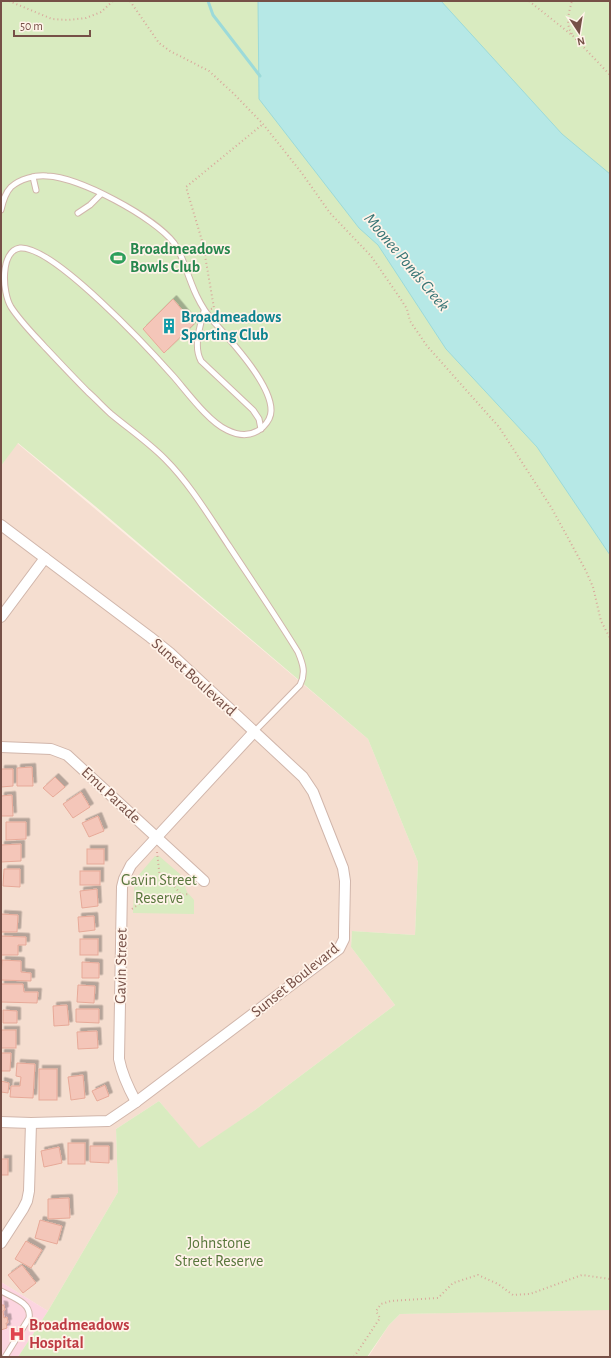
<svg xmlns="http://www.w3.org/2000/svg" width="611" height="1358" font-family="'Alegreya Sans',sans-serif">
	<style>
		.residential { fill: #f5ded0 }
		.medical { fill: #fcd5e0 }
		.green { fill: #d9ebc0 }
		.water { fill: #b6e8e6; stroke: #9cdad9 }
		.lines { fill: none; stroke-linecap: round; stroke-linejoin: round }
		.stream { stroke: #9cdad9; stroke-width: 3 }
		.building { fill: #f4c6b9; stroke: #e7a998; filter: url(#shadow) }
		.service-casing { stroke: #d1b6ab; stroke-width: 7 }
		.minor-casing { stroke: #d1b6ab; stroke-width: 12 }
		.path { stroke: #d9a99c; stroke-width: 2; stroke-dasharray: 1 3; stroke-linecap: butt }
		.service { stroke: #fff; stroke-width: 5 }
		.minor { stroke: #fff; stroke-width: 10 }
		.labels { text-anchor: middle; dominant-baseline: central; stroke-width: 3.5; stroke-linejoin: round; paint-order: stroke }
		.leisure-label { font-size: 16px; font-weight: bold; fill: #27864d; stroke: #fff3e9; text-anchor: start }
		.culture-label { font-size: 16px; font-weight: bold; fill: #0d838f; stroke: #fff3e9; text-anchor: start }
		.street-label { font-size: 16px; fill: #765047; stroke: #fff3e9 }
		.park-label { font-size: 16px; fill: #58773c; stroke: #fff3e9 }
		.health-label { font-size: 16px; font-weight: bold; fill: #be3a42; stroke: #fff3e9; text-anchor: start }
		.water-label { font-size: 17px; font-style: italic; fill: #387575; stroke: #fff3e9 }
	</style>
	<defs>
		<filter id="shadow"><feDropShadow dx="3.5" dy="-3.5" stdDeviation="0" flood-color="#0004"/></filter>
	</defs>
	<rect width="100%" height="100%" fill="#fdeee2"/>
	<!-- residential -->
	<g class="residential">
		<path d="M17,443l351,296 50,123 -3,73 -63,-4 -1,16 44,58 -140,105 -56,39 -40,-48 -43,28 2,63 -70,119 -47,-29v-816z"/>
		<path d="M610,1309v48h-242l21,-32 11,-11z"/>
	</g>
	<!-- medical -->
	<path class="medical" d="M1,1282l47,29 -30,46h-17z"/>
	<!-- green -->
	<g class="green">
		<path d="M1,1h609v1309l-210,4 -11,11 -22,32h-349l30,-46 70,-119 -2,-63 43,-28 40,47 56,-38 140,-105 -44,-58 1,-16 63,4 3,-73 -50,-123 -273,-233 -77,-63 -17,23z"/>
		<path d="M155,856h4l22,19 6,17 7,8v14l-61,-1 1,-24 3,-12z"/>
	</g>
	<!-- water -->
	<path class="water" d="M258,1h183l121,133 48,40v381l-73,-108 -91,-98 -68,-104 -19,-17 -100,-129z"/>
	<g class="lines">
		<!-- stream -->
		<path class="stream" d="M208,1l5,14 47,61"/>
	</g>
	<!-- building -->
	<g class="building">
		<path d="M173,299l21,25 -30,29 -21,-24z"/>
		<path d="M32,767l1,19h-16v-18z"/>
		<path d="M1,769h12v17l-12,1z"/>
		<path d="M55,777l10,10 -12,10 -10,-9z"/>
		<path d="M81,792l9,15 -17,11 -10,-14z"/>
		<path d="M12,795l1,21h-12v-20z"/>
		<path d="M98,816l6,15 -15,6 -7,-14z"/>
		<path d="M6,822h20v17l-20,1z"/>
		<path d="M21,844v17l-20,1v-17z"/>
		<rect x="87" y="849" width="17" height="15"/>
		<path d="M4,869h16v18l-17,-1z"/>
		<rect x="80" y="871" width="20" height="14"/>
		<path d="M97,889l1,17 -16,2 -2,-17z"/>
		<path d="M1,914l17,1 -1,17h-16z"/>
		<path d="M94,916l1,14 -16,2 -1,-15z"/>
		<path d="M1,936l25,1v8h-8v10h-17z"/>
		<rect x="80" y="939" width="18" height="16"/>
		<path d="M2,960l19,1v11l10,1v8l-30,-1z"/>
		<path d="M82,962l17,1v15h-17z"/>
		<path d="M1,984h22l1,8h14l-1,11 -36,-1z"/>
		<path d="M78,985l17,1 -1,17 -17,-1z"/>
		<path d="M67,1005l2,20 -15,1 -1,-20z"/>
		<path d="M76,1009h23v14l-23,-1z"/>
		<path d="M3,1010l14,1v12h-14z"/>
		<rect x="1" y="1030" width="15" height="18"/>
		<path d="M97,1031l1,17 -20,1 -1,-17z"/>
		<path d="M1,1053h10l-1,18h-9z"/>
		<path d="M17,1063l18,1 -2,34 -23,-1 1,-11h9l1,-9 -5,-1z"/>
		<rect x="39" y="1069" width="18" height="31"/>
		<path d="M83,1075l2,23 -14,2 -3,-23z"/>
		<path d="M1,1081l8,2 -1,10 -7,-1z"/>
		<path d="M105,1085l4,11 -12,5 -5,-10z"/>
		<rect x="68" y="1143" width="17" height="21"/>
		<path d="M90,1146h19v17l-19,-1z"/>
		<path d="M59,1147l3,16 -18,4 -3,-16z"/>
		<rect x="1" y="1159" width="7" height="16"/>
		<path d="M69,1198l1,20 -22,1v-20z"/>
		<path d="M40,1220l22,6 -5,18 -22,-6z"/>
		<path d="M26,1241l16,9 -11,18 -16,-9z"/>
		<path d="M22,1265l14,18 -13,10 -15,-18z"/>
		<path d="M1,1304v1h3l1,5 -2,1 1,7 3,-1 1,6h-2l1,5 -6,2z"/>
	</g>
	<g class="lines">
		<defs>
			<g id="service">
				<path d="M33,177l3,13"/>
				<path d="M1,210c2,-9 4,-17 10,-23 9,-8 24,-12 36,-11 32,1 107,41 127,67 5,7 8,15 11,23 7,20 14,40 29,56 17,19 58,63 57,89 0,6 -4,12 -8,16 -11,10 -24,9 -36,3 -18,-8 -40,-38 -53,-53 -24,-27 -121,-132 -154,-129 -20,3 -18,44 -9,59 9,14 22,27 33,39 15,16 29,31 44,46 8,7 15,15 23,22 18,15 37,28 54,45 25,25 44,57 64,87 23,35 47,70 69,106 5,12 8,21 2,33l-46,47"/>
				<path d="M78,213l12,-8 11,-11"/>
				<path d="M204,311c-4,16 -11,35 -3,50l52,49 6,9 2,10"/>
				<path d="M1,1291c11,6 31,12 28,27l-24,39"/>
			</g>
			<g id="minor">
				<path d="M1,525l149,112 20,16 133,124 10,15 30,76 2,13 -1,51v7l-5,10 -203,153 -28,19 -77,2 -30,-1"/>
				<path d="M1,617l44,-59"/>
				<path d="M1,747l50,2 16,6 137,126"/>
				<path d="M136,1102c-7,-13 -14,-27 -17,-43l3,-172 2,-8 7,-14 123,-133"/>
				<path d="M1,1243l22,-34 4,-8 2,-10 2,-68"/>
			</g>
		</defs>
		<!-- service casing -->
		<use href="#service" class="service-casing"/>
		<!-- minor casing -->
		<use href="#minor" class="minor-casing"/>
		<!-- path -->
		<g class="path">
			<path d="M9,1l43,18 16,1 18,-2 15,-6 12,-11"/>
			<path d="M130,1l29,42 11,8 39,20 25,23 29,30 38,48 29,41 41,43 29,42 7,11 3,12 17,25 72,81 52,80 34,62 8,18 8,34 9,17"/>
			<path d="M529,1l44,35 37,39"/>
			<path d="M572,34c-7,-10 -3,-22 0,-33"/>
			<path d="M211,309l3,-1 -11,-64 -17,-57 77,-63"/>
			<path d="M157,852l3,27 13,5 8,11 8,-1"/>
			<path d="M132,909l11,-8"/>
			<path d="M354,1357l26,-39 -4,-7 5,-7 10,-3 47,-3 15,-15 25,-8 20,9 15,11 17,-1 52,-19 28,4"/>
		</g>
		<!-- service -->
		<use href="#service" class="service"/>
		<!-- minor -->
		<use href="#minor" class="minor"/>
	</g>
	<!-- icons -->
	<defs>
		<symbol id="stadium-bare" viewBox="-9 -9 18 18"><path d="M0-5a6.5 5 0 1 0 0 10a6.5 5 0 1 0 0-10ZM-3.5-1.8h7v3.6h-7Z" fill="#2e9e5b" stroke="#fff3e9" stroke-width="2.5" paint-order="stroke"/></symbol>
		<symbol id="building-bare" viewBox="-9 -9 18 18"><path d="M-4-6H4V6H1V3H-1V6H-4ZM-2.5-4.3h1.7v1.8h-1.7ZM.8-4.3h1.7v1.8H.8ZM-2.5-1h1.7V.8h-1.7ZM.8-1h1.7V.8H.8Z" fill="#0f9aa8" stroke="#fff3e9" stroke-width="2.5" paint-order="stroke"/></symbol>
		<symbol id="hospital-bare" viewBox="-9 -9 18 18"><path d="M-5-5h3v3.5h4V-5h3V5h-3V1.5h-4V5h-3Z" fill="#e0444e" stroke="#fff3e9" stroke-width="2.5" paint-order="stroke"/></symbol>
	</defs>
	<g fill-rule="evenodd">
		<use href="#stadium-bare" x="107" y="247" width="22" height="22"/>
		<use href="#building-bare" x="158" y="315" width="22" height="22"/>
		<use href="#hospital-bare" x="6" y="1323" width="22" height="22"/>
	</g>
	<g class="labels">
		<!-- leisure labels -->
		<g class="leisure-label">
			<text x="130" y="249">Broadmeadows<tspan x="130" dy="18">Bowls Club</tspan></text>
		</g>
		<!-- culture labels -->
		<g class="culture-label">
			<text x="181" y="317">Broadmeadows<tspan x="181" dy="18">Sporting Club</tspan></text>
		</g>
		<!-- street labels -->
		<g class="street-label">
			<text transform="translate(194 677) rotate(42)">Sunset Boulevard</text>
			<text transform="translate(111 795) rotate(43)">Emu Parade</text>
			<text transform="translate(121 966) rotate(-89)">Gavin Street</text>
			<text transform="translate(295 980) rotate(-39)">Sunset Boulevard</text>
		</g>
		<!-- park labels -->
		<g class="park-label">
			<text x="159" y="880">Gavin Street<tspan x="159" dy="18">Reserve</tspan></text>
			<text x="219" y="1243">Johnstone<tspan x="219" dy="18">Street Reserve</tspan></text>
		</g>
		<!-- health labels -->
		<g class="health-label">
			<text x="29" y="1325">Broadmeadows<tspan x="29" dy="18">Hospital</tspan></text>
		</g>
		<!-- water labels -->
		<g class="water-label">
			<text transform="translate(407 262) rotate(50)">Moonee Ponds Creek</text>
		</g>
	</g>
	<!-- border -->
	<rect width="611" height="1358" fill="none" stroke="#765047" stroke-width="4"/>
	<!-- north arrow -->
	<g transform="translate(579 32) rotate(168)" stroke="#fff3e9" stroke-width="3" paint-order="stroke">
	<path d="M0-3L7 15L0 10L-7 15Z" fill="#765047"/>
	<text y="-6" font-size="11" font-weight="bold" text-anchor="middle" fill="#765047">N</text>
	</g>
	<!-- scale -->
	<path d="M14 30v6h76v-6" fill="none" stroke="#765047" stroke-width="2"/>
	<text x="20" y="30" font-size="12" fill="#765047" stroke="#fff3e9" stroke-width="3" paint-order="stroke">50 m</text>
</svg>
